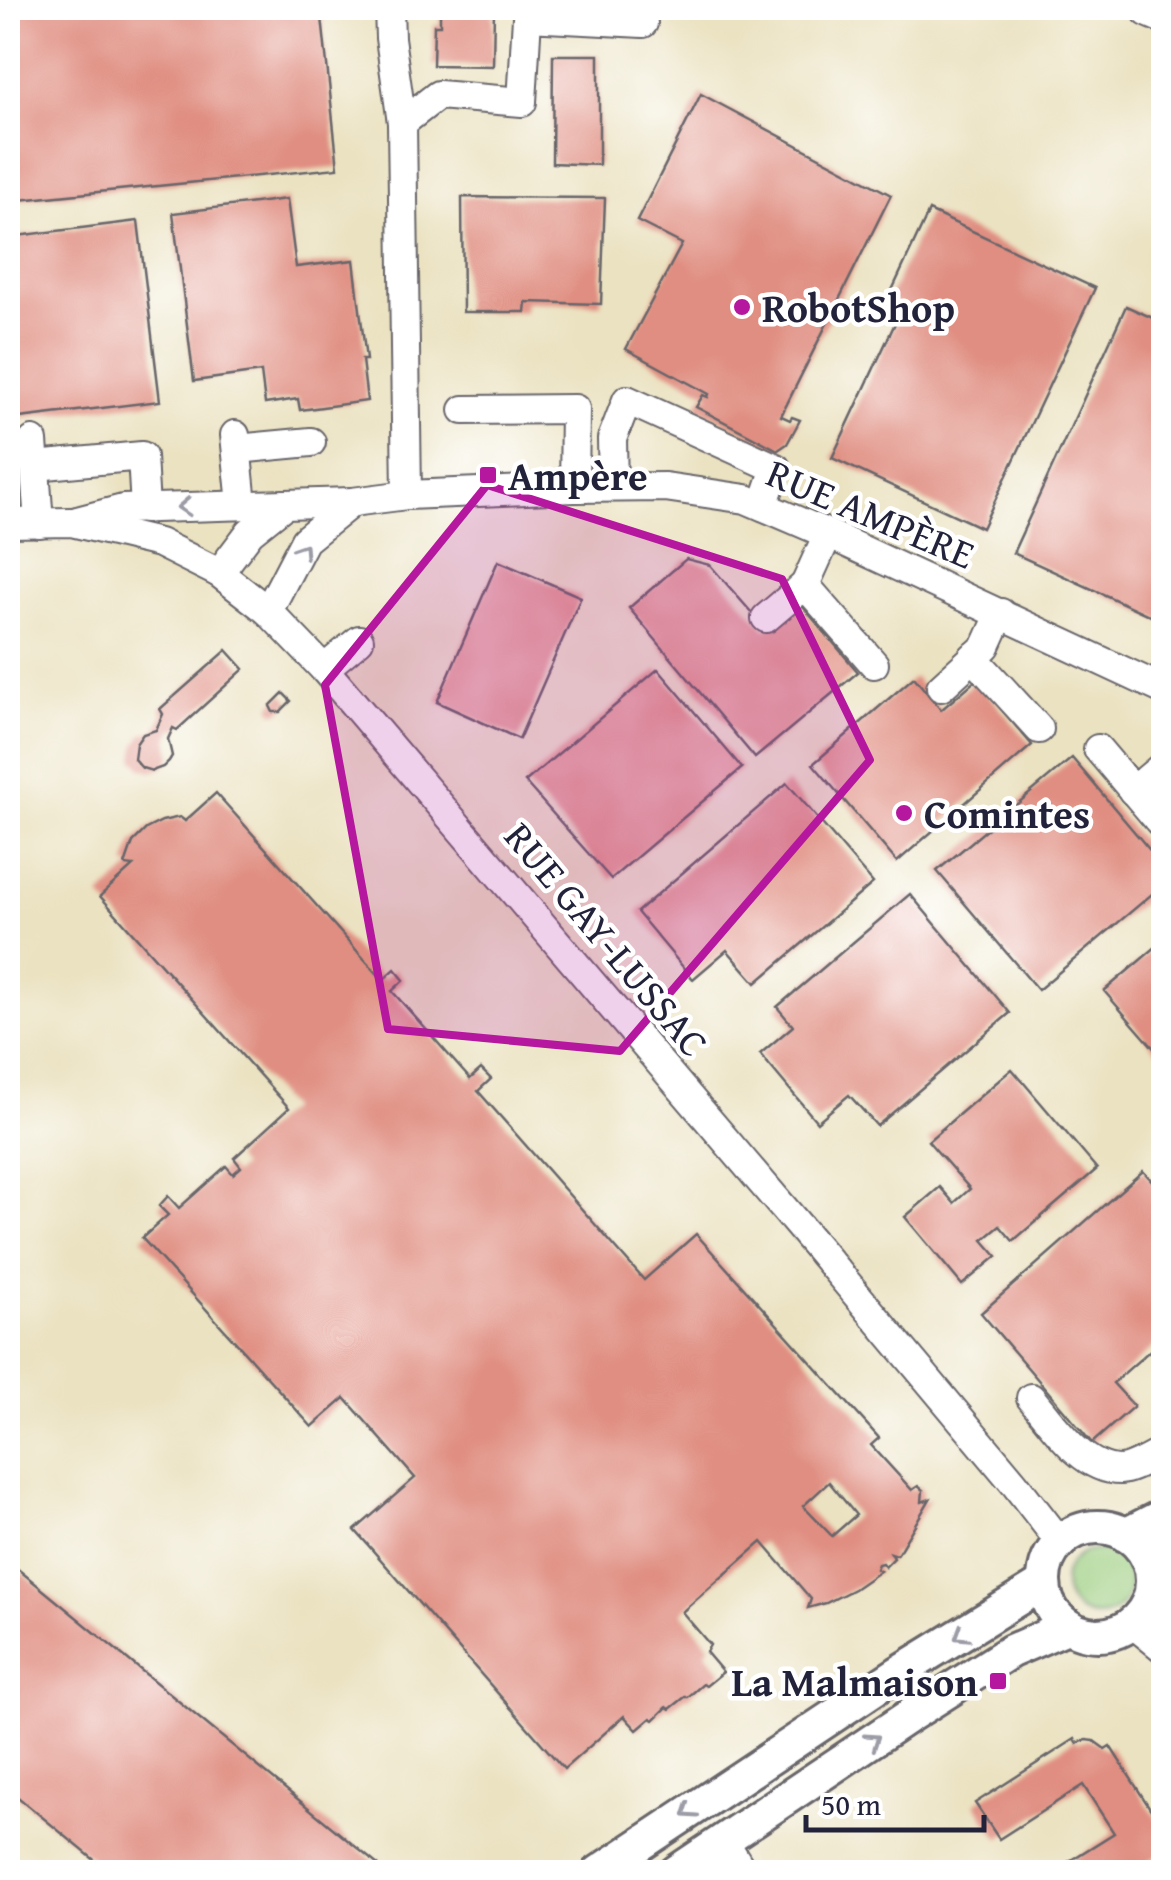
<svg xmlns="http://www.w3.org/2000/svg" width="1171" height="1880" font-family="'Gentium Book Plus',serif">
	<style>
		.green { fill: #9acc7c; stroke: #5e775c; stroke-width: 2.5 }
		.building { fill: #e08e81; fill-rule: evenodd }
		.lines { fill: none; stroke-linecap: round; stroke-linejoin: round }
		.minor-casing { stroke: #68656a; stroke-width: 32 }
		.major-casing { stroke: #68656a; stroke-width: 38 }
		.highway-casing { stroke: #68656a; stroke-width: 42 }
		.minor { stroke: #fff; stroke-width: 28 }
		.major { stroke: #fff; stroke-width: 32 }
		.highway { stroke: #fff; stroke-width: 38 }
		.oneway { stroke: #9c9ca7 }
		.marked { fill: #b5179e; fill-opacity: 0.2; stroke: #b5179e; stroke-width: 8; stroke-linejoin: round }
		.poi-dot { fill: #b5179e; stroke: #fff; stroke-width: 4 }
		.labels { text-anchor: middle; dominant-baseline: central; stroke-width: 9; stroke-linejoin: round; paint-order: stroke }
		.poi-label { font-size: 40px; font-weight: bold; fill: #22223b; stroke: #fff; text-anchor: start }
		.street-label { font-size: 40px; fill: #22223b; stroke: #fff }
	</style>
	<rect width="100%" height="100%" fill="#fff"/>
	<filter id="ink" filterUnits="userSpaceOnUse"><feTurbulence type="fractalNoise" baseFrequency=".01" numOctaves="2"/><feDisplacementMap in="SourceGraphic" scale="20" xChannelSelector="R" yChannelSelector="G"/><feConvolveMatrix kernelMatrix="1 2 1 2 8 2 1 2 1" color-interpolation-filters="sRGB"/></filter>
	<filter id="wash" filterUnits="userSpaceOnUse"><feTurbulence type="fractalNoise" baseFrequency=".0048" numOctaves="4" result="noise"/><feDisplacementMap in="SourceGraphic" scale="40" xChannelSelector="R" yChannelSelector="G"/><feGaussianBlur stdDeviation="2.25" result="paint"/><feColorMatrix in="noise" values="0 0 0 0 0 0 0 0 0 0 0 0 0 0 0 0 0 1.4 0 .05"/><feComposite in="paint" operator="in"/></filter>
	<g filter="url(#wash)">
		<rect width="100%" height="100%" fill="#ebe2c1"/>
		<!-- green -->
		<circle class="green" cx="1097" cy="1583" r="33"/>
		<g id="blocks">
			<!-- building -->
			<g class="building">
				<path d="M8,8h313l17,160 -330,33z"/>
				<path d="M440,8h54l-1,58 -60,-1 1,-40h6z"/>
				<path d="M553,55h46v110l-47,-2z"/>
				<path d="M701,94l190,101 -110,221 9,4 2,-3 8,3 -13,24 -9,6 -82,-43 7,-12 5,2 1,-3 -83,-45 56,-105 -45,-23z"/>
				<path d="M462,197l143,1 -4,106 -75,-2 -1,10h-62z"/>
				<path d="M287,199l9,68 58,-7 12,100h-4l5,41 -67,9 -2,-11 -33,5 -4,-32 -67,9 -21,-168z"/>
				<path d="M929,211l166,77 -113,240 -150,-70 71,-152 -15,-7z"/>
				<path d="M138,221l22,180 -141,17 -11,-98v-83z"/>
				<path d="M1126,306l38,17v299l-151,-69z"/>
				<path d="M686,559l24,6 56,64 32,-28 60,71 -103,86 -126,-150z"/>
				<path d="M498,561l83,36 -62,142 -82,-37z"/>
				<path d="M227,650l17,19 -67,61 -4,-2 -5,11 4,17 -3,5 -6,6 -11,4 -10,-3 -8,-9 2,-15 7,-10 13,-4 7,-16 -3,-5z"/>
				<path d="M658,669l84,99 -131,111 -86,-97z"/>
				<path d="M914,677l27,33 35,-30 56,65 -135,117 -84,-98z"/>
				<path d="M283,693l8,8 -11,11h-7l-3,-6z"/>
				<path d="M1072,758l92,109v17l-126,106 -101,-119z"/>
				<path d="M787,783l86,100 -117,100 -29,-33 -34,29 -56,-67z"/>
				<path d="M216,793l167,187 12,-11 9,11 -12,11 78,88 11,-10 10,10 -13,12 166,189 52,-46 183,204 -8,7 41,45 6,-4 5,4 -1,12 8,-3 -33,56 -6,-2 3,5 -9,9 -3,-4 -4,1 -2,5 4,2 -26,18 -28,14 -18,5 3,-9 -49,-57 -80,70 28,33 -4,7 17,20 -17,14 -3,-2 -15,13h-3l-15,12 -3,-2 -13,13 -3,-2 -14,12 -13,-14 -60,53 -209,-239 60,-52 -70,-80 -33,29 -170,-189 26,-23 -9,-9 9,-10 11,12 47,-42 7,8 8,-7 -7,-9 55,-50 -189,-212 33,-30 -8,-1 8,-23 13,-13 16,-8 18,-4 5,4zM829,1482l27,33 -24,21 -29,-30z"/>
				<path d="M910,894l100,119 -133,113 -28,-31 -32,27 -57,-68 33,-28 -16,-19z"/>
				<path d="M1164,940v120l-60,-69z"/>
				<path d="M1012,1069l85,100 -84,72 -13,-15 -17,14 14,16 -35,29 -57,-68 35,-30 14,16 16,-14 -42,-48z"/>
				<path d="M1143,1171l21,23v144l-51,45 21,23 -42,37 -111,-130z"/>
				<path d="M8,1561l370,304 -7,7h-262l-101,-83z"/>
				<path d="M1075,1739l2,4 10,-3 7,1 11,8 5,-3 54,84v22l-32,20h-58l-6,-10 46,-29 -31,-48 -84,54 -24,-36z"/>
			</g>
		</g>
	</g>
	<g filter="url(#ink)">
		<use href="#blocks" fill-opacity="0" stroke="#68656a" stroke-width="2.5"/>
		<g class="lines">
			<defs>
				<g id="minor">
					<path d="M389,8l1,30 12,85 5,372"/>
					<path d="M402,123l36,-28 84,7 5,-85 116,6"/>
					<path d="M464,410l111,-1 -1,79"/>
					<path d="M235,435l7,69"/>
					<path d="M33,441l6,82"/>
					<path d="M237,449l74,-7"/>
					<path d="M35,466l107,-10 3,53"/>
					<path d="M613,487l-1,-48 15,-39 149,68 -13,38"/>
					<path d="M77,521l46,-12 229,-7 55,-7 167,-7 91,-1 81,12 82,35 336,156"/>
					<path d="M8,523l63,-1 88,21 60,30 49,38 56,58 491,576 200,239 45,58"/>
					<path d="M828,534l-23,51 69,79"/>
					<path d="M219,573l31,-41 35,-28"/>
					<path d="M268,611l37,-71 47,-38"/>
					<path d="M766,618l39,-33"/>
					<path d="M973,657l66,72"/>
					<path d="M324,669l35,-29"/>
					<path d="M941,687l45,-41 15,-33"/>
					<path d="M1098,749l66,78"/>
					<path d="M1133,791l31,-26"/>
					<path d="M1031,1398c22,26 51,72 89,72 14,-1 31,-13 44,-19"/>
					<path d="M1132,1623l32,26"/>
					<path d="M724,1841l19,31"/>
				</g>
				<g id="major">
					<circle cx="1098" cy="1581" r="54"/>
					<path d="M1125,1535l39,-20"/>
					<path d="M599,1872l299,-199 146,-90"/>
					<path d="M676,1872l233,-156 102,-65 58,-25"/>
				</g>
				<path id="highway" d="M1150,8l14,6"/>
			</defs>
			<!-- minor casing -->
			<use href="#minor" class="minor-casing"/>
			<!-- major casing -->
			<use href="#major" class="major-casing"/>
			<!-- highway casing -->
			<use href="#highway" class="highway-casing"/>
			<!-- minor -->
			<use href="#minor" class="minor"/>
			<!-- major -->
			<use href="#major" class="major"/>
			<!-- highway -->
			<use href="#highway" class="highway"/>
		</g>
		<!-- one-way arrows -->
		<defs><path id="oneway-chevron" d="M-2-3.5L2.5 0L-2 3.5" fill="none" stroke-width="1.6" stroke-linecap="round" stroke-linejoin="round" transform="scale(2.5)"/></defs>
		<g class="oneway">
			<use href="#oneway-chevron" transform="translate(184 507) rotate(177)"/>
			<use href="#oneway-chevron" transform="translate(302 550) rotate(-57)"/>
			<use href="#oneway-chevron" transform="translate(961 1635) rotate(148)"/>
			<use href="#oneway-chevron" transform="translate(873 1740) rotate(-34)"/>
			<use href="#oneway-chevron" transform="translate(689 1812) rotate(146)"/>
		</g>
	</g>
	<!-- marked area -->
	<path class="marked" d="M487,485l295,94 88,181 -250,291 -232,-22 -63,-344z"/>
	<!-- markers -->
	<g class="poi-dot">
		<circle cx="742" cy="307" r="10"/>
		<rect x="478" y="465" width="20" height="20" rx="5"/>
		<circle cx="904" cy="813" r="10"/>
		<rect x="988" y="1671" width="20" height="20" rx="5"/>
	</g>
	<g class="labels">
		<!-- poi labels -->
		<g class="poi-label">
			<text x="762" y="307">RobotShop</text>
			<text x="508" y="475">Ampère</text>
			<text x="924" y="813">Comintes</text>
			<text x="978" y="1681" text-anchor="end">La Malmaison</text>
		</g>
		<!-- street labels -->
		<g class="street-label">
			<text transform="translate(871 513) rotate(23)">RUE AMPÈRE</text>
			<text transform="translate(607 939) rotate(50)">RUE GAY-LUSSAC</text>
		</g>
	</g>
	<!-- margin -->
	<rect width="1171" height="1880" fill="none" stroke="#fff" stroke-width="40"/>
	<!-- scale -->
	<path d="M806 1815v15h178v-15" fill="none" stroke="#22223b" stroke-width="5"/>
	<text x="821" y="1815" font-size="30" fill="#22223b" stroke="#ffffff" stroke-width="8" paint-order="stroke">50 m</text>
</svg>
